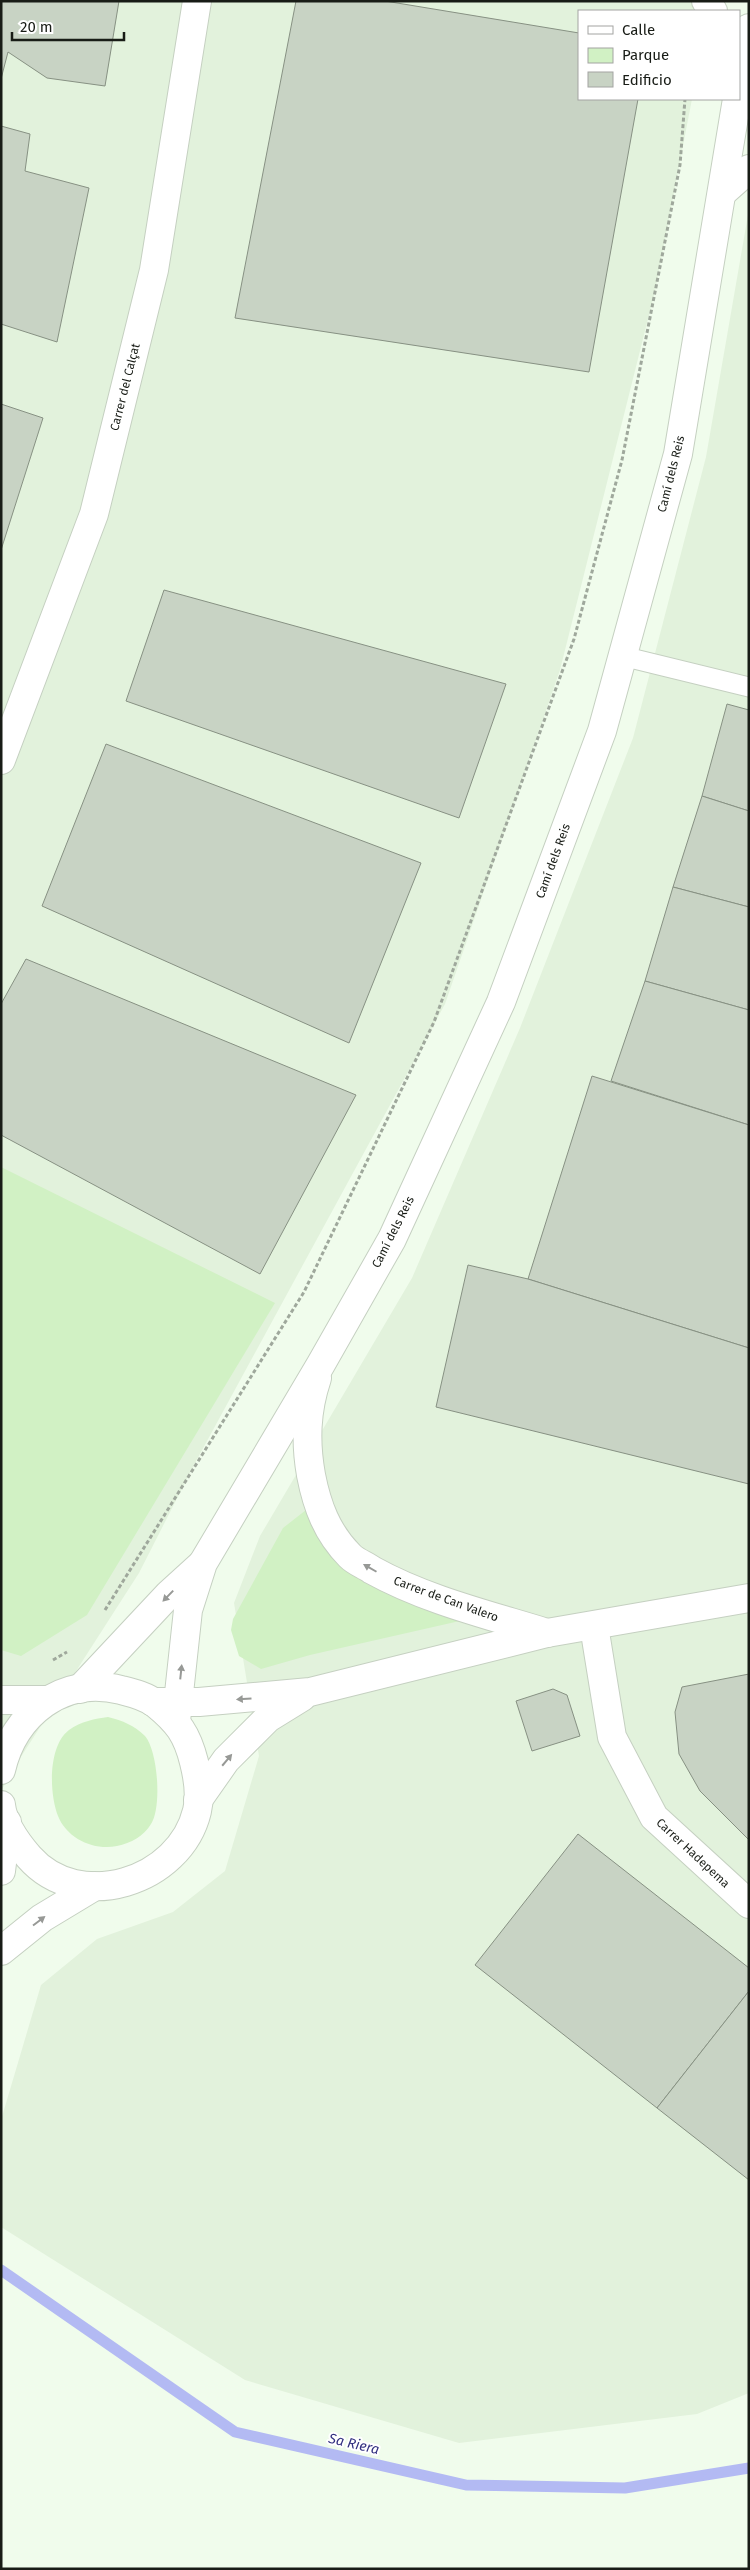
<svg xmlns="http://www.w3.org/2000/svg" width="750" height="2570" font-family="'Fira Sans',sans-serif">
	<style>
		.built { fill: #e2f2dc }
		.green { fill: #d1f1c4 }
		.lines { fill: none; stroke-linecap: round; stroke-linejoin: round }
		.stream { stroke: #b3baf3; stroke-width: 11 }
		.building { fill: #c8d3c4; stroke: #879183 }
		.service-casing { stroke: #c5d0c1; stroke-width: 21 }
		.minor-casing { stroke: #c5d0c1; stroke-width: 30 }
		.tertiary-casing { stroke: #c5d0c1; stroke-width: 30 }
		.path { stroke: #9fa89c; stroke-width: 3; stroke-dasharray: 4 2.5; stroke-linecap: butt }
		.service { stroke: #fff; stroke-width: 19 }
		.minor { stroke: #fff; stroke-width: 28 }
		.tertiary { stroke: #fff; stroke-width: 28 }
		.oneway { fill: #979996 }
		.labels { text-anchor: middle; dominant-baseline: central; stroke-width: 4; stroke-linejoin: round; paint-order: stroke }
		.street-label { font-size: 12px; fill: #181c16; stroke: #fff }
		.water-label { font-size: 14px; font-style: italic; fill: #323080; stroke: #fff }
	</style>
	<rect width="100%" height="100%" fill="#f0fcec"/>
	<!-- built -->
	<g class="built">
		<path d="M1,1h707l-2,10h-127v88h113l-37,192 -95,379 -115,334 -250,459 -56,110 -122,190 -16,28z"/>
		<path d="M749,209v2184l-52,21 -238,29 -214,-63 -244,-153v-107l40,-135 56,-46 76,-27 52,-41 34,-115 -25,-153 26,-67 152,-258 108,-250 113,-290 73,-281z"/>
	</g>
	<!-- green -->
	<g class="green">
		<path d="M1,1167l274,136 -188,312 -66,41 -20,-6z"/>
		<path d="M306,1510l158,110 -154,35 -49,14 -22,-13 -8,-26 2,-11 50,-91z"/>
		<path d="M108,1717c15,4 26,8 37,19 13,15 17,72 6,88 -7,12 -20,19 -34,22 -22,5 -50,-7 -59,-30 -9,-23 -10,-70 11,-86 12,-9 26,-11 39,-13z"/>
	</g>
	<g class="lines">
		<!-- stream -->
		<path class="stream" d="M1,2270l234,162 231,53 159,3 124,-20"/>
	</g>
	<!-- building -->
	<g class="building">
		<path d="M1,1h118l-14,85 -58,-8 -39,-26 -7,27z"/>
		<path d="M296,1h89l194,32v66h59l-49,273 -354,-54z"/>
		<path d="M1,126l29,8 -5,37 64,17 -32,154 -56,-18z"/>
		<path d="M1,404l42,14 -42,132z"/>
		<path d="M164,590l342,94 -47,134 -333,-117z"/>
		<path d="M727,704l22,6v101l-47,-15z"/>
		<path d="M106,744l315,119 -72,180 -307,-137z"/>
		<path d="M702,796l47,15v96l-76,-20z"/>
		<path d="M673,887l76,20v103l-104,-29z"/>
		<path d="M26,959l330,136 -96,179 -259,-139v-131z"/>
		<path d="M645,981l104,29v115l-138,-44z"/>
		<path d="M592,1076l157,49v223l-221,-69z"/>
		<path d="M468,1265l60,14 221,69v136l-313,-77z"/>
		<path d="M749,1674v166l-49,-49 -21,-37 -4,-42 7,-25z"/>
		<path d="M553,1689l14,6 13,41 -48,15 -16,-50z"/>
		<path d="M578,1834l171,134v23l-92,117 -182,-143z"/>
		<path d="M749,1991v189l-92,-72z"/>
	</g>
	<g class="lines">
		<defs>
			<path id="service" d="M622,656l127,31"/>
			<g id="minor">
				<path d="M706,1l7,10"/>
				<path d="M723,192l26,-23"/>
				<path d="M1,760l93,-246 60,-244 43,-269"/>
				<path d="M317,1378c-11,33 -12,63 -6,97 6,31 16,58 39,81 6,6 15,9 22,14 54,30 117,45 175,63"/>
				<path d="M594,1626l18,111 42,80 95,87"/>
				<path d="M1,1700h47"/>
				<path d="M153,1702h46l111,-10 237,-59 202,-35"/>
				<path d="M198,1800l28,-40 42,-42 34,-21"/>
			</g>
			<g id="tertiary">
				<path d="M739,86l10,-58"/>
				<path d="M80,1689l89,-95 33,-30"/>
				<path d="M176,1721l12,-111 15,-47 118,-199 71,-125 109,-237 101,-271 76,-277 59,-355"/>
				<path d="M1,1770c13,-56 62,-95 120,-80 12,3 25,6 35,14 22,18 31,30 38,58 4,16 7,33 3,49 -17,71 -118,103 -168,46 -12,-14 -26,-33 -28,-52"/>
				<path d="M1,1871l6,-49"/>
				<path d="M1,1951l41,-33 53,-32"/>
			</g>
		</defs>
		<!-- service casing -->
		<use href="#service" class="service-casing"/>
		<!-- minor casing -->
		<use href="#minor" class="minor-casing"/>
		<!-- tertiary casing -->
		<use href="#tertiary" class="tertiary-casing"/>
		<!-- path -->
		<g class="path">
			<path d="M105,1610l199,-318 130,-270 140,-383 48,-179 58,-295 5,-66"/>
			<path d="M53,1660l14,-8"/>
		</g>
		<!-- service -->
		<use href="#service" class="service"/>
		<!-- minor -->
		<use href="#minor" class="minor"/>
		<!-- tertiary -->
		<use href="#tertiary" class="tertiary"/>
	</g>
	<!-- one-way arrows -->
	<defs><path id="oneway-solid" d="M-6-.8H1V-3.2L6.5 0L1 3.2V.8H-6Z" transform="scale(1.25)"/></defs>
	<g class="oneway">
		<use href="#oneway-solid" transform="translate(370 1568) rotate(-150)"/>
		<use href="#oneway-solid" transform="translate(168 1596) rotate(134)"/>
		<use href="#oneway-solid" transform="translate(181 1672) rotate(-84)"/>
		<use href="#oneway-solid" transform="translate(244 1699) rotate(176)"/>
		<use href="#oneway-solid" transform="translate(227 1760) rotate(-50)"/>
		<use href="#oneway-solid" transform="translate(39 1921) rotate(-37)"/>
	</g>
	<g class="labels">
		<!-- street labels -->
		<g class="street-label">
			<text transform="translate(125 387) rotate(-76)">Carrer del Calçat</text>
			<text transform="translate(671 474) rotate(-76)">Camí dels Reis</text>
			<text transform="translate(553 861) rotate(-70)">Camí dels Reis</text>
			<text transform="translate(393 1232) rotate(-63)">Camí dels Reis</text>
			<text transform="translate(446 1599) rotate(20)">Carrer de Can Valero</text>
			<text transform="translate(693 1853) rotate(43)">Carrer Hadepema</text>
		</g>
		<!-- water labels -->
		<g class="water-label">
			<text transform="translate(354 2444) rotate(13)">Sa Riera</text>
		</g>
	</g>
	<!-- border -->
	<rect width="750" height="2570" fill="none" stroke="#181c16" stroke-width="5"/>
	<!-- legend -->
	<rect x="578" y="10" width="162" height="90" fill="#ffffff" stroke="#a3a4a2"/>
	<rect x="588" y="26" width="25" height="8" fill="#ffffff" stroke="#a3a4a2"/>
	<text x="622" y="35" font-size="15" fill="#181c16">Calle</text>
	<rect x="588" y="48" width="25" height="15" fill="#d1f1c4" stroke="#a3a4a2"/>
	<text x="622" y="60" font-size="15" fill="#181c16">Parque</text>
	<rect x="588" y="72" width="25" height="15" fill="#c8d3c4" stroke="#a3a4a2"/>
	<text x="622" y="85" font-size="15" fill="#181c16">Edificio</text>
	<!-- scale -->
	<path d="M12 32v8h112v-8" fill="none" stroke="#181c16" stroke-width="2.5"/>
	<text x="20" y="32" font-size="15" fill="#181c16" stroke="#ffffff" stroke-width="4" paint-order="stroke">20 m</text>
</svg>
